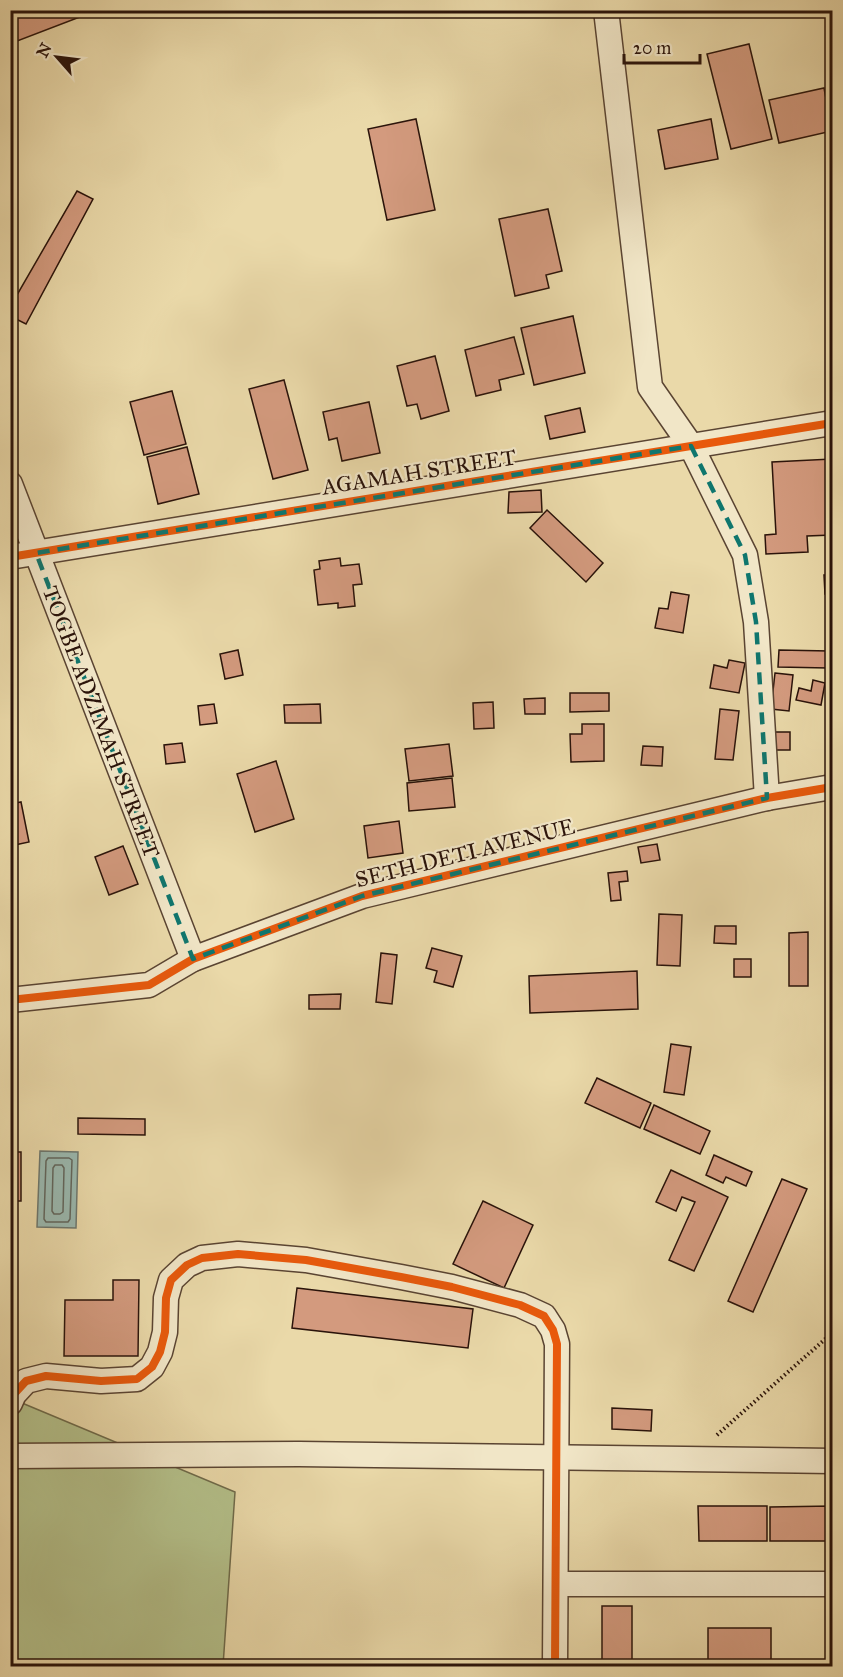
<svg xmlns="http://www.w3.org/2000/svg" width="843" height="1677" font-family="'IM FELL Great Primer',serif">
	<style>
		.green { fill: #b4c08a; stroke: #6f6a4a; stroke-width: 1.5 }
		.water { fill: #9ab9b0; stroke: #6d776e; stroke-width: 1.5 }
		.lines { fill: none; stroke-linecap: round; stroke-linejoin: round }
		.shore { stroke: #62665d; stroke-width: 1.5 }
		.building { fill: #d39a7e; stroke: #2a130a; stroke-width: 1.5 }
		.street-casing { stroke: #5a4432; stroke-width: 27 }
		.path { stroke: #2a130a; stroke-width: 4; stroke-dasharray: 1.5 3; stroke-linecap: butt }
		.street { stroke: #f1e6c7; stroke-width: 24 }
		.cycleway-casing { stroke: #f1e6c7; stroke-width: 11 }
		.cycleway { stroke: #e8590c; stroke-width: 8 }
		.marked { fill: none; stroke: #0f766e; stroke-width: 4.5; stroke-dasharray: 12 8; stroke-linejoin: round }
		.labels { text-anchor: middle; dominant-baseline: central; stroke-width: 4.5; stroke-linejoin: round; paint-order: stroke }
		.street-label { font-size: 22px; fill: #2a130a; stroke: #f1e6c7 }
	</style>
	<rect width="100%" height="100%" fill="#ead9a9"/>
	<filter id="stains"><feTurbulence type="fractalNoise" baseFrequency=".00333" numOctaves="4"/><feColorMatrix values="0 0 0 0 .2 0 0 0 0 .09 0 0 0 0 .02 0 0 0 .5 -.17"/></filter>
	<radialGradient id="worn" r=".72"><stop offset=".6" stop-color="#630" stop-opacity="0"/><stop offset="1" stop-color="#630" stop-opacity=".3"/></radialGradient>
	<!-- green -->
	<path class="green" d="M10,1398l225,94 -12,174h-212z"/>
	<!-- water -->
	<path class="water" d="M40,1151l38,1 -2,76 -39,-1z"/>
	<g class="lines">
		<!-- shore -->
		<g class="shore">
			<path d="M48,1158h21l3,2 -2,59 -2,3h-22l-2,-3 2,-58z"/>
			<path d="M55,1165h7l2,3 -1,44 -3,2h-6l-2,-3 1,-43z"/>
		</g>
	</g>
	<!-- building -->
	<g class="building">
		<path d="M10,10h88l-86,33z"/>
		<path d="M749,44l23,95 -41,10 -24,-95z"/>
		<path d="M824,88l8,43 -53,12 -10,-43z"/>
		<path d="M416,119l19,91 -48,10 -19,-91z"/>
		<path d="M711,119l7,40 -53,10 -7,-39z"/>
		<path d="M77,191l16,8 -67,125 -16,-8v-9z"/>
		<path d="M548,209l14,62 -16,4 3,13 -34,8 -16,-77z"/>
		<path d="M573,316l12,57 -51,12 -13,-57z"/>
		<path d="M514,337l10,37 -25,6 2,10 -25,6 -11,-46z"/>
		<path d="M435,356l14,55 -28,8 -4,-15 -10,2 -10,-40z"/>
		<path d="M284,380l24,90 -35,9 -24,-90z"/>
		<path d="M172,391l14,53 -42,11 -14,-53z"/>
		<path d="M369,402l11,51 -38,8 -5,-23 -8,2 -6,-28z"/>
		<path d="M580,408l5,24 -35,7 -5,-23z"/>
		<path d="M187,447l12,47 -41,10 -11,-47z"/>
		<path d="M832,459v76l-25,1 1,16 -42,2 -1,-19 11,-1 -4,-72z"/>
		<path d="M541,490l1,22 -34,1 1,-21z"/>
		<path d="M547,510l56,53 -17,19 -56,-54z"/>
		<path d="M340,558l1,8 18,-2 3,20 -9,1 2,21 -17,2v-5l-20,2 -4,-35 6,-1 -1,-8z"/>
		<path d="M824,575h8v19h-7z"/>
		<path d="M671,592l18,3 -6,38 -28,-5 4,-20 9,1z"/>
		<path d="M238,650l5,25 -18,4 -5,-25z"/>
		<path d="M779,650l50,1 -1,17 -50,-1z"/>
		<path d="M729,660l16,3 -6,30 -29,-5 4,-23 13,3z"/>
		<path d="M775,673l18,2 -4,36 -18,-2z"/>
		<path d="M813,680l12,3 -4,22 -25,-5 3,-12 12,3z"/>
		<path d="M570,693h39v18l-39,1z"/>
		<path d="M545,698v16h-20l-1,-15z"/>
		<path d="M493,702l1,26 -20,1 -1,-26z"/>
		<path d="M214,704l3,19 -17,2 -2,-19z"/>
		<path d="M320,704l1,19h-36l-1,-18z"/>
		<path d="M720,709l19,2 -6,49 -18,-1z"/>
		<path d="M582,724h22v37l-33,1 -1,-28h12z"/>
		<rect x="773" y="732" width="17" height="18"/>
		<path d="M182,743l3,19 -19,2 -2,-19z"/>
		<path d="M449,744l4,32 -44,5 -4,-32z"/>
		<path d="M643,746l20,1 -1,19 -21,-1z"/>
		<path d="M276,761l18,58 -39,13 -18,-58z"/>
		<path d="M452,778l3,29 -46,4 -2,-28z"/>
		<path d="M10,801l1,3 10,-2 8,40 -19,4z"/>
		<path d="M399,821l4,32 -35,5 -4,-32z"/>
		<path d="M657,844l3,16 -19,3 -3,-16z"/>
		<path d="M123,846l15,38 -29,11 -14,-38z"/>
		<path d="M627,871l1,10 -9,1 2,18 -10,1 -3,-28z"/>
		<path d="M659,914l23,1 -2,51 -23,-1z"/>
		<path d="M715,926h21v18l-22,-1z"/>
		<path d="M808,932v54h-19v-53z"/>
		<path d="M432,948l30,8 -9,31 -19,-5 3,-11 -11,-3z"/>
		<path d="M381,953l16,2 -5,49 -16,-2z"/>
		<rect x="734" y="959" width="17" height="18"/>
		<path d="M637,971l1,38 -108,4 -1,-37z"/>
		<path d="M341,994l-1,15h-31v-14z"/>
		<path d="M671,1044l20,3 -7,48 -20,-3z"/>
		<path d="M597,1078l54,25 -11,25 -55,-25z"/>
		<path d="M654,1105l56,26 -10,23 -56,-25z"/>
		<path d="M78,1118l67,1v16l-67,-1z"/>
		<rect x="10" y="1125" width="6" height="21"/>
		<rect x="10" y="1152" width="11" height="49"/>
		<path d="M714,1155l38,17 -6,14 -20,-9 -3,6 -17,-8z"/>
		<path d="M671,1170l57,27 -34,74 -25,-11 26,-58 -13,-5 -6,14 -20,-9z"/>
		<path d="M782,1179l25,10 -54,123 -25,-11z"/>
		<path d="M483,1201l50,24 -29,63 -51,-24z"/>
		<path d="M113,1280h26l-1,76h-74l1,-56h48z"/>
		<path d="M297,1288l176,21 -5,39 -176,-20z"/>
		<path d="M612,1408l40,2 -1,21 -39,-2z"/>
		<path d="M698,1506h69v35h-68z"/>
		<path d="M832,1506v35h-62v-34z"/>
		<rect x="602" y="1606" width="30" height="60"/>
		<rect x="708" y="1628" width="63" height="38"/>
	</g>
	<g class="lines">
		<defs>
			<g id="street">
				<path d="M606,10l44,377 41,59 54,109 11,67 11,176"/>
				<path d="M10,484l183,475"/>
				<path d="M10,557l822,-134"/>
				<path d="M10,1000l139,-15 44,-26 169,-63 405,-98 65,-11"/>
				<path d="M10,1403l4,-9 12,-13 20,-5 55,5 36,-2 15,-12 8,-15 5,-20 1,-34 5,-18 16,-15 15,-7 36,-4 68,6 95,17 51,10 68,18 24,11 9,14 4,14 -2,322"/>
				<path d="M10,1456l289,-2 533,7"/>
				<path d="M556,1584h276"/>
			</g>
		</defs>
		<!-- street casing -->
		<use href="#street" class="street-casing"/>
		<!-- path -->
		<path class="path" d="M717,1435l115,-102"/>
		<!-- street -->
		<use href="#street" class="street"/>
		<defs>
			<g id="cycleway">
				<path d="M10,557l822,-134"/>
				<path d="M10,1000l139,-15 44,-26 169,-63 405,-98 65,-11"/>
				<path d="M10,1403l4,-9 12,-13 20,-5 55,5 36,-2 15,-12 8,-15 5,-20 1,-34 5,-18 16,-15 15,-7 36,-4 68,6 95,17 51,10 68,18 24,11 9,14 4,14 -2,322"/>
			</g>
		</defs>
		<!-- cycleway casing -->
		<use href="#cycleway" class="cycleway-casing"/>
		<!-- cycleway -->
		<use href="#cycleway" class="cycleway"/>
	</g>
	<!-- marked area -->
	<path class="marked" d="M691,446l54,109 11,67 11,176 -405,98 -169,63 -157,-406z"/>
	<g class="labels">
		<!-- street labels -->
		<g class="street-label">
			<text transform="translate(419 472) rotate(-9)">AGAMAH STREET</text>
			<text transform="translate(101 722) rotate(69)">TOGBE ADZIMAH STREET</text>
			<text transform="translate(465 853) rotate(-14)">SETH DETI AVENUE</text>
		</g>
	</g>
	<!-- margin -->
	<rect width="843" height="1677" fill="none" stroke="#ead9a9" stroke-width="36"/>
	<rect x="12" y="12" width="819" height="1653" fill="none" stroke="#2a130a" stroke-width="3"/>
	<rect x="18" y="18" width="807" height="1641" fill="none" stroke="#2a130a" stroke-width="1.5"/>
	<!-- north arrow -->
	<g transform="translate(57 57) rotate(298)" stroke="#f1e6c7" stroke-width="4.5" paint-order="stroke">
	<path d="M0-4.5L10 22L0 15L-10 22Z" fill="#2a130a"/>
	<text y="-9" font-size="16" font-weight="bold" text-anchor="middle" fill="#2a130a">N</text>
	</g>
	<!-- scale -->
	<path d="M624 54v9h76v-9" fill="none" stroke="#2a130a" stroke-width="3"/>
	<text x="633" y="54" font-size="18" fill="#2a130a" stroke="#f1e6c7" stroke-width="4.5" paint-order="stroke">20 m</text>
	<rect width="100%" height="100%" filter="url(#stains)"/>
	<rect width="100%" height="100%" fill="url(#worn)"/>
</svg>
